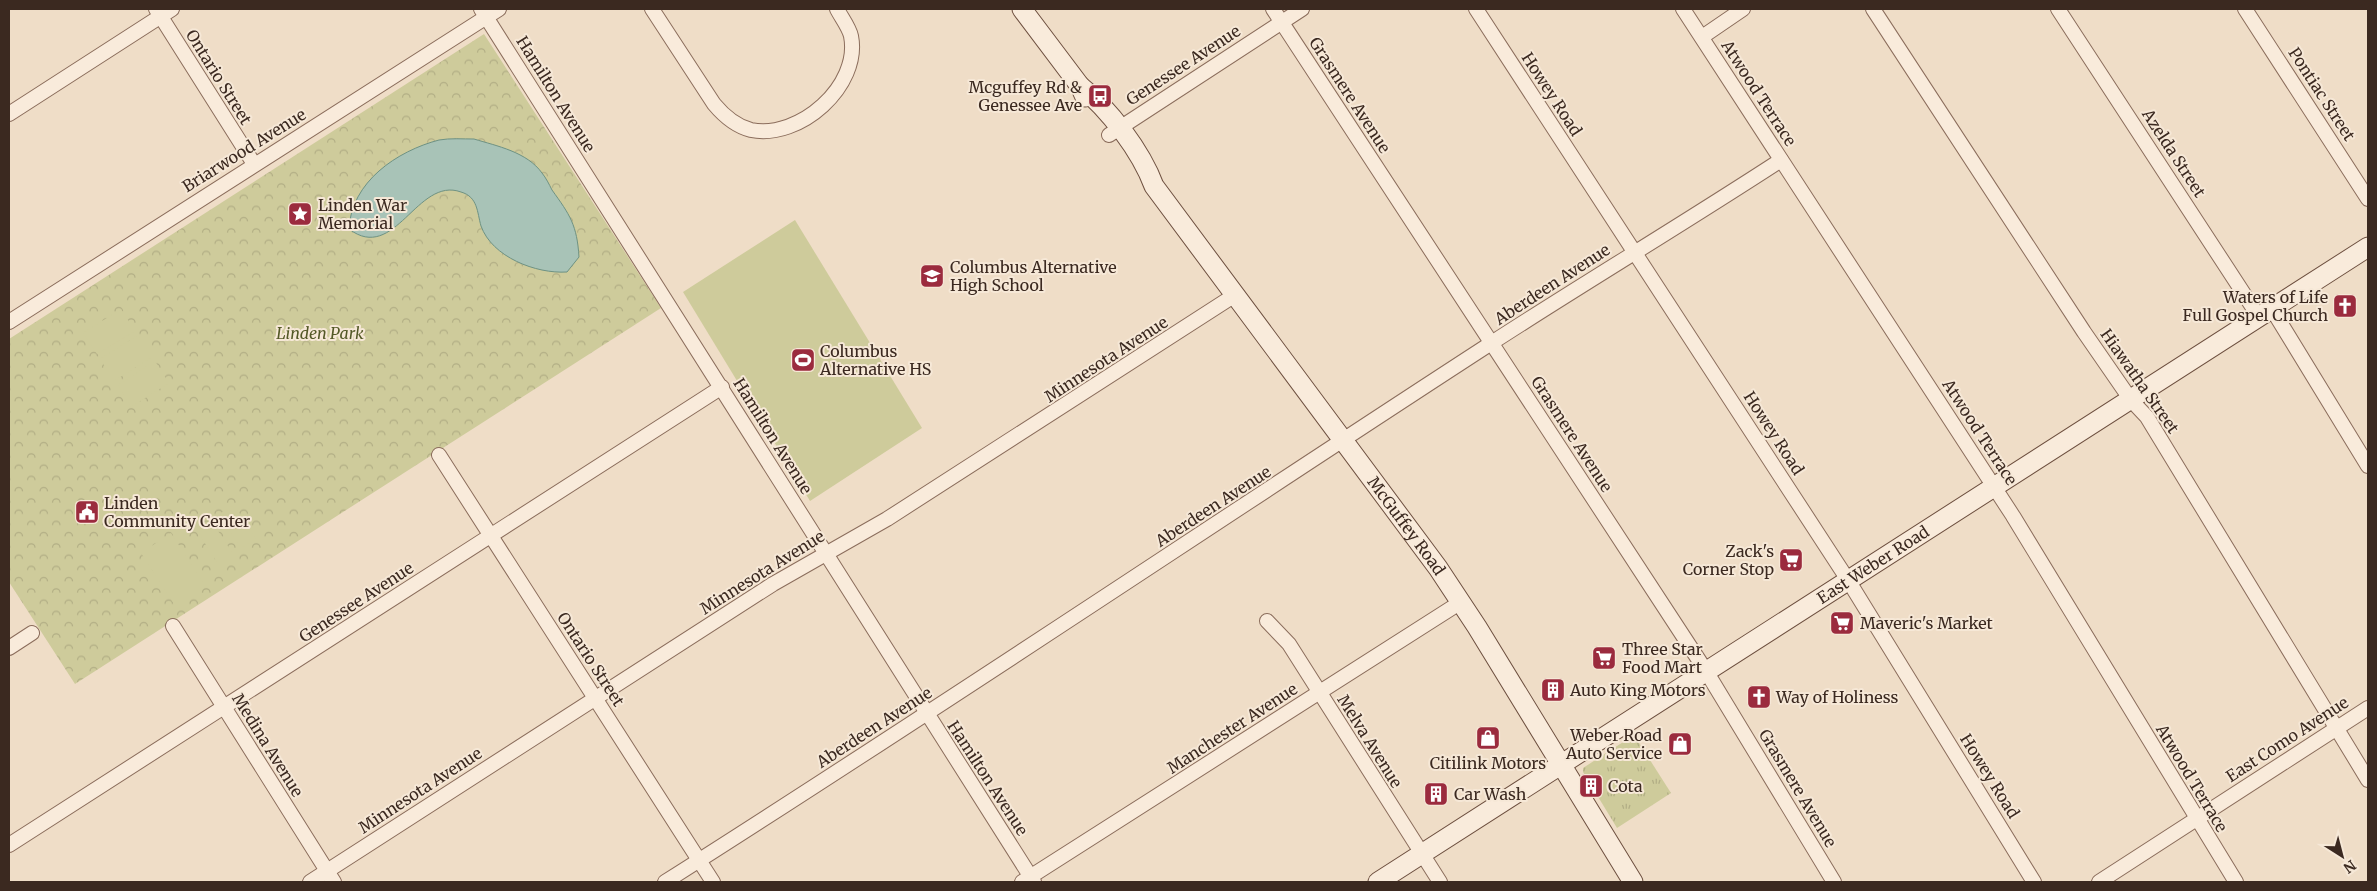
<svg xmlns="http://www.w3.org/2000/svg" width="2377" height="891" font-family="Merriweather,serif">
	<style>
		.grass { fill: url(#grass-tufts) }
		.park { fill: url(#park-crowns) }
		.pitch { fill: #cecb9b }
		.water { fill: #a8c3b7; stroke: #6e9283 }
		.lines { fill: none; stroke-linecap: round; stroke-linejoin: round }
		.street-casing { stroke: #8b6d5c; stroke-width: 16 }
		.secondary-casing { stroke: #6d4f3f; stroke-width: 21 }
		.street { stroke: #f9ebdb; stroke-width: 14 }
		.secondary { stroke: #f9ebdb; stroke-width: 19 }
		.labels { text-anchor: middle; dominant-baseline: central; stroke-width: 4; stroke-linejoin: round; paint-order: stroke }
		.street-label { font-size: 16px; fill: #3b2920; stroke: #f6e8d7 }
		.poi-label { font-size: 16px; fill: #3b2920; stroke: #f6e8d7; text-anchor: start }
		.park-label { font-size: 16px; font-style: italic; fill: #535826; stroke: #f6e8d7 }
	</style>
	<defs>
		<pattern id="grass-tufts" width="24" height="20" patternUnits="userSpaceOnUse" patternTransform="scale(1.25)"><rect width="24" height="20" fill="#cecb9b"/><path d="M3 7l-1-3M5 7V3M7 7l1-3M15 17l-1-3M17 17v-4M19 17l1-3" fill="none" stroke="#b2ae85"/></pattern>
		<pattern id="park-crowns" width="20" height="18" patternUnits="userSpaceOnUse" patternTransform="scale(1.25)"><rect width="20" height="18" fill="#cecb9b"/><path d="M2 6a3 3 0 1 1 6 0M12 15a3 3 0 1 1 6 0" fill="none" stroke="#b2ae85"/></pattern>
	</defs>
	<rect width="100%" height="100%" fill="#efddc7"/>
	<!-- grass -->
	<path class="grass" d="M1634,735l37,58 -54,35 -34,-56v-4z"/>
	<!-- park -->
	<path class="park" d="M484,34l177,274 -586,376 -66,-102v-243z"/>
	<!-- pitch -->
	<g class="pitch">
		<path d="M795,220l127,208 -112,73 -127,-209z"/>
		<path d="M121,309l14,22 -38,23 -14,-21z"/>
		<path d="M138,335l14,22 -38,24 -14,-22z"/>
		<path d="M155,361l14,22 -38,24 -13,-22z"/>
		<path d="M234,505l22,34 -15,9 -22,-34z"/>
		<path d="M211,520l22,34 -15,10 -22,-35z"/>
		<path d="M171,533l33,51 -30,20 -33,-51z"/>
	</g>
	<!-- water -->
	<path class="water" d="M474,139c23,7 53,13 68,34 4,5 7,11 10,17 18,25 25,35 27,67l-12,15c-31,2 -75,-15 -86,-46 -4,-14 -3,-29 -20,-34 -44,-16 -66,72 -112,37 2,-47 48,-78 90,-89 11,-2 24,-1 35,-1z"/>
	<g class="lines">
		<defs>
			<g id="street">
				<path d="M156,9l98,155"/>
				<path d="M481,9l553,873"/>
				<path d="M652,9l62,95c10,12 21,22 37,26 48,10 110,-44 100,-94 -2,-9 -10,-19 -14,-27"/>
				<path d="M1273,9l433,662 128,211"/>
				<path d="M1476,9l372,571 186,302"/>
				<path d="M1683,9l330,507 223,366"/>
				<path d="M1873,9l211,323 47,68 16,17 221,363"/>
				<path d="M2058,9l201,308"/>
				<path d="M2245,9l123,190"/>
				<path d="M1702,37l41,-28"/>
				<path d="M9,114l163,-105"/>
				<path d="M1109,135l193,-126"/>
				<path d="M2272,309l96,157"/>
				<path d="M9,322l490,-313"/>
				<path d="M439,455l274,427"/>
				<path d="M1267,621l22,23 151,238"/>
				<path d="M173,626l161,256"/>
				<path d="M9,648l23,-15"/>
				<path d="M9,845l713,-458"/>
				<path d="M310,882l463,-298 114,-65 348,-224"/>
				<path d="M665,882c278,-176 552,-361 828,-540 96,-62 193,-120 288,-182"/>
				<path d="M1022,882l439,-280"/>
				<path d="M2099,882l269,-174"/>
			</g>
			<g id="secondary">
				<path d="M1022,9l58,77 5,11"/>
				<path id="s1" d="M1080,86c29,23 61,65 74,100l284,382 39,59 156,255"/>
				<path id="s2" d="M1378,882l990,-635"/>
			</g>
		</defs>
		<!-- street casing -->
		<use href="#street" class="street-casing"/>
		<!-- secondary casing -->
		<use href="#secondary" class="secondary-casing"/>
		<!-- street -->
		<use href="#street" class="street"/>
		<!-- secondary -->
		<use href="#secondary" class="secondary"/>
	</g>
	<!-- icons -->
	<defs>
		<symbol id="bus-square" viewBox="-11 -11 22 22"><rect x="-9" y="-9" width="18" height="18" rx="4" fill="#9b2b3e" stroke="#f6e8d7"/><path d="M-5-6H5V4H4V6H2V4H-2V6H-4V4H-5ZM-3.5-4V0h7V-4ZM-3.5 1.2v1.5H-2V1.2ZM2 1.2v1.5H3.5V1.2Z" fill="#fff"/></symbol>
		<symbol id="sight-square" viewBox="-11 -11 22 22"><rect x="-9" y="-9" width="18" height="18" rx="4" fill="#9b2b3e" stroke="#f6e8d7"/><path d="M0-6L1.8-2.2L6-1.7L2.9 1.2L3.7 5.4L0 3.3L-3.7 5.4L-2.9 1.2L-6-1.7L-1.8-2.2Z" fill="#fff"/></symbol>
		<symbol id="school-square" viewBox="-11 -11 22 22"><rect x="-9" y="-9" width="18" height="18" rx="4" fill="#9b2b3e" stroke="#f6e8d7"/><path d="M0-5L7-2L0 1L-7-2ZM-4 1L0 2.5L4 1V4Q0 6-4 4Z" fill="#fff"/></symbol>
		<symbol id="church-square" viewBox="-11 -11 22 22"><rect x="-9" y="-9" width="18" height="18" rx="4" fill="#9b2b3e" stroke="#f6e8d7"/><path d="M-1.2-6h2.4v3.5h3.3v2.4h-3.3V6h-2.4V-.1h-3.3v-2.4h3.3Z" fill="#fff"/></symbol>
		<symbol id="stadium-square" viewBox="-11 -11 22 22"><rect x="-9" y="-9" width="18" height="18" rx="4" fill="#9b2b3e" stroke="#f6e8d7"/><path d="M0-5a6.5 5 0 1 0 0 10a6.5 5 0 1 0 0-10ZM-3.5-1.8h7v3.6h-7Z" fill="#fff"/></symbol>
		<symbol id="civic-square" viewBox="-11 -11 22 22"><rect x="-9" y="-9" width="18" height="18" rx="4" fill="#9b2b3e" stroke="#f6e8d7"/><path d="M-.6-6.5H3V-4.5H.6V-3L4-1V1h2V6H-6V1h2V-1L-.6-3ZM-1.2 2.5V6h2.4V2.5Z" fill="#fff"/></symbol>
		<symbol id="supermarket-square" viewBox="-11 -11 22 22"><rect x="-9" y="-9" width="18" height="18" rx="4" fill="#9b2b3e" stroke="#f6e8d7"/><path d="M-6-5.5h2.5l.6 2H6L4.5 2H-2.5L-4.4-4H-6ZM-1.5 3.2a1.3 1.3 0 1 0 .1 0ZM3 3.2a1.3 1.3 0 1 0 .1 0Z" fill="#fff"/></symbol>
		<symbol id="building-square" viewBox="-11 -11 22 22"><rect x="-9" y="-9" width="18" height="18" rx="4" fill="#9b2b3e" stroke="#f6e8d7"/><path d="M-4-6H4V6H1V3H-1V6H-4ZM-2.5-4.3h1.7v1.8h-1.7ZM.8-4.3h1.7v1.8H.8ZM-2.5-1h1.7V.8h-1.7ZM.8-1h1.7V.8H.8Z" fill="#fff"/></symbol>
		<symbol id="shop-square" viewBox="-11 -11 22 22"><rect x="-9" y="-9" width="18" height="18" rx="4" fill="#9b2b3e" stroke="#f6e8d7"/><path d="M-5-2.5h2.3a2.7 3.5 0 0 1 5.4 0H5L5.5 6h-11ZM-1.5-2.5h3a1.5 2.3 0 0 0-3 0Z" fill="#fff"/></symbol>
	</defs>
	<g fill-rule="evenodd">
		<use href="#bus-square" x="1086" y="82" width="28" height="28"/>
		<use href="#sight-square" x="286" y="200" width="28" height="28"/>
		<use href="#school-square" x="918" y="262" width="28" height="28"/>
		<use href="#church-square" x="2331" y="292" width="28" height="28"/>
		<use href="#stadium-square" x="789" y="346" width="28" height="28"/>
		<use href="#civic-square" x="73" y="498" width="28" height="28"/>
		<use href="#supermarket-square" x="1777" y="546" width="28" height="28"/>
		<use href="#supermarket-square" x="1828" y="609" width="28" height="28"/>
		<use href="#supermarket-square" x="1590" y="644" width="28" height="28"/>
		<use href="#building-square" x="1539" y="676" width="28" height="28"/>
		<use href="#church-square" x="1745" y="683" width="28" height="28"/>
		<use href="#shop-square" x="1474" y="724" width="28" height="28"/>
		<use href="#shop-square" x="1666" y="730" width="28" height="28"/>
		<use href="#building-square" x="1577" y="772" width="28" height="28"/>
		<use href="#building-square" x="1422" y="780" width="28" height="28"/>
	</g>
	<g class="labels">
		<!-- street labels -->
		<g class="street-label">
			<text transform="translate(1183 65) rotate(-33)">Genessee Avenue</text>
			<text transform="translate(219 77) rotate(58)">Ontario Street</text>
			<text transform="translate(1759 93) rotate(57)">Atwood Terrace</text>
			<text transform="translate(556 94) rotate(58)">Hamilton Avenue</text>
			<text transform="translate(1552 94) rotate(57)">Howey Road</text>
			<text transform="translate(2322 94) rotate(57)">Pontiac Street</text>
			<text transform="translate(1350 95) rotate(57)">Grasmere Avenue</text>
			<text transform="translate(244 150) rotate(-32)">Briarwood Avenue</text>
			<text transform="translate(2174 153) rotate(57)">Azelda Street</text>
			<text transform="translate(1552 284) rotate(-33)">Aberdeen Avenue</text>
			<text transform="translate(1106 359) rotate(-33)">Minnesota Avenue</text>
			<text transform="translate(2140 381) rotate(55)">Hiawatha Street</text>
			<text transform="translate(1980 432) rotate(57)">Atwood Terrace</text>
			<text transform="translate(1774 433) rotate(57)">Howey Road</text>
			<text transform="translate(1572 434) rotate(57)">Grasmere Avenue</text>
			<text transform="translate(773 436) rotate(58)">Hamilton Avenue</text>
			<text transform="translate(1213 506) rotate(-33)">Aberdeen Avenue</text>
			<text stroke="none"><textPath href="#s1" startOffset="549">McGuffey Road</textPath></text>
			<text stroke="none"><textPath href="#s2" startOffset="588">East Weber Road</textPath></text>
			<text transform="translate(762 572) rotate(-32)">Minnesota Avenue</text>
			<text transform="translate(356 602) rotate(-33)">Genessee Avenue</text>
			<text transform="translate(591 659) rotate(57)">Ontario Street</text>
			<text transform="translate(874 727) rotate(-33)">Aberdeen Avenue</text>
			<text transform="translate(1232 728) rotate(-33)">Manchester Avenue</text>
			<text transform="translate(2287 739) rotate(-33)">East Como Avenue</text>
			<text transform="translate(1370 741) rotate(58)">Melva Avenue</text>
			<text transform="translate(268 745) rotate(58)">Medina Avenue</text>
			<text transform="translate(1990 776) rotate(58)">Howey Road</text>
			<text transform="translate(988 778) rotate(57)">Hamilton Avenue</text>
			<text transform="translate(2192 778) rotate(59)">Atwood Terrace</text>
			<text transform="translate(1798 788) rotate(59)">Grasmere Avenue</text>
			<text transform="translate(420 790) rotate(-33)">Minnesota Avenue</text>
		</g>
		<!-- poi labels -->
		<g class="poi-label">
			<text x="1082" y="87" text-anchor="end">Mcguffey Rd &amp;<tspan x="1082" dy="18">Genessee Ave</tspan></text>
			<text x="318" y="205">Linden War<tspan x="318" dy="18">Memorial</tspan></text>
			<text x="950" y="267">Columbus Alternative<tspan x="950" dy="18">High School</tspan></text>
			<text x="2328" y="297" text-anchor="end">Waters of Life<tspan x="2328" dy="18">Full Gospel Church</tspan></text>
			<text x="820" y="351">Columbus<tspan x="820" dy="18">Alternative HS</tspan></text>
			<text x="104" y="503">Linden<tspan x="104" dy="18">Community Center</tspan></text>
			<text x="1774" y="551" text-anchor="end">Zack's<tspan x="1774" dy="18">Corner Stop</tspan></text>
			<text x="1860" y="623">Maveric's Market</text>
			<text x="1622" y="649">Three Star<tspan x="1622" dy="18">Food Mart</tspan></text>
			<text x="1570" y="690">Auto King Motors</text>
			<text x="1776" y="697">Way of Holiness</text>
			<text x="1662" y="735" text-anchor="end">Weber Road<tspan x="1662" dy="18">Auto Service</tspan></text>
			<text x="1488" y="763" text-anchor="middle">Citilink Motors</text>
			<text x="1608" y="786">Cota</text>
			<text x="1454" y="794">Car Wash</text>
		</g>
		<!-- park labels -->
		<g class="park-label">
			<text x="320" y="333">Linden Park</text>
		</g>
	</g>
	<!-- border -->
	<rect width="2377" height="891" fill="none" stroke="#3b2920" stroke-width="20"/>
	<!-- north arrow -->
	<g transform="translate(2342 856) rotate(144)" stroke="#f6e8d7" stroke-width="4" paint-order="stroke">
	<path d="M0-4L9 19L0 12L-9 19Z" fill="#3b2920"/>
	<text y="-8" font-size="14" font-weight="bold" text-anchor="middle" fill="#3b2920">N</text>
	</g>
</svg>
